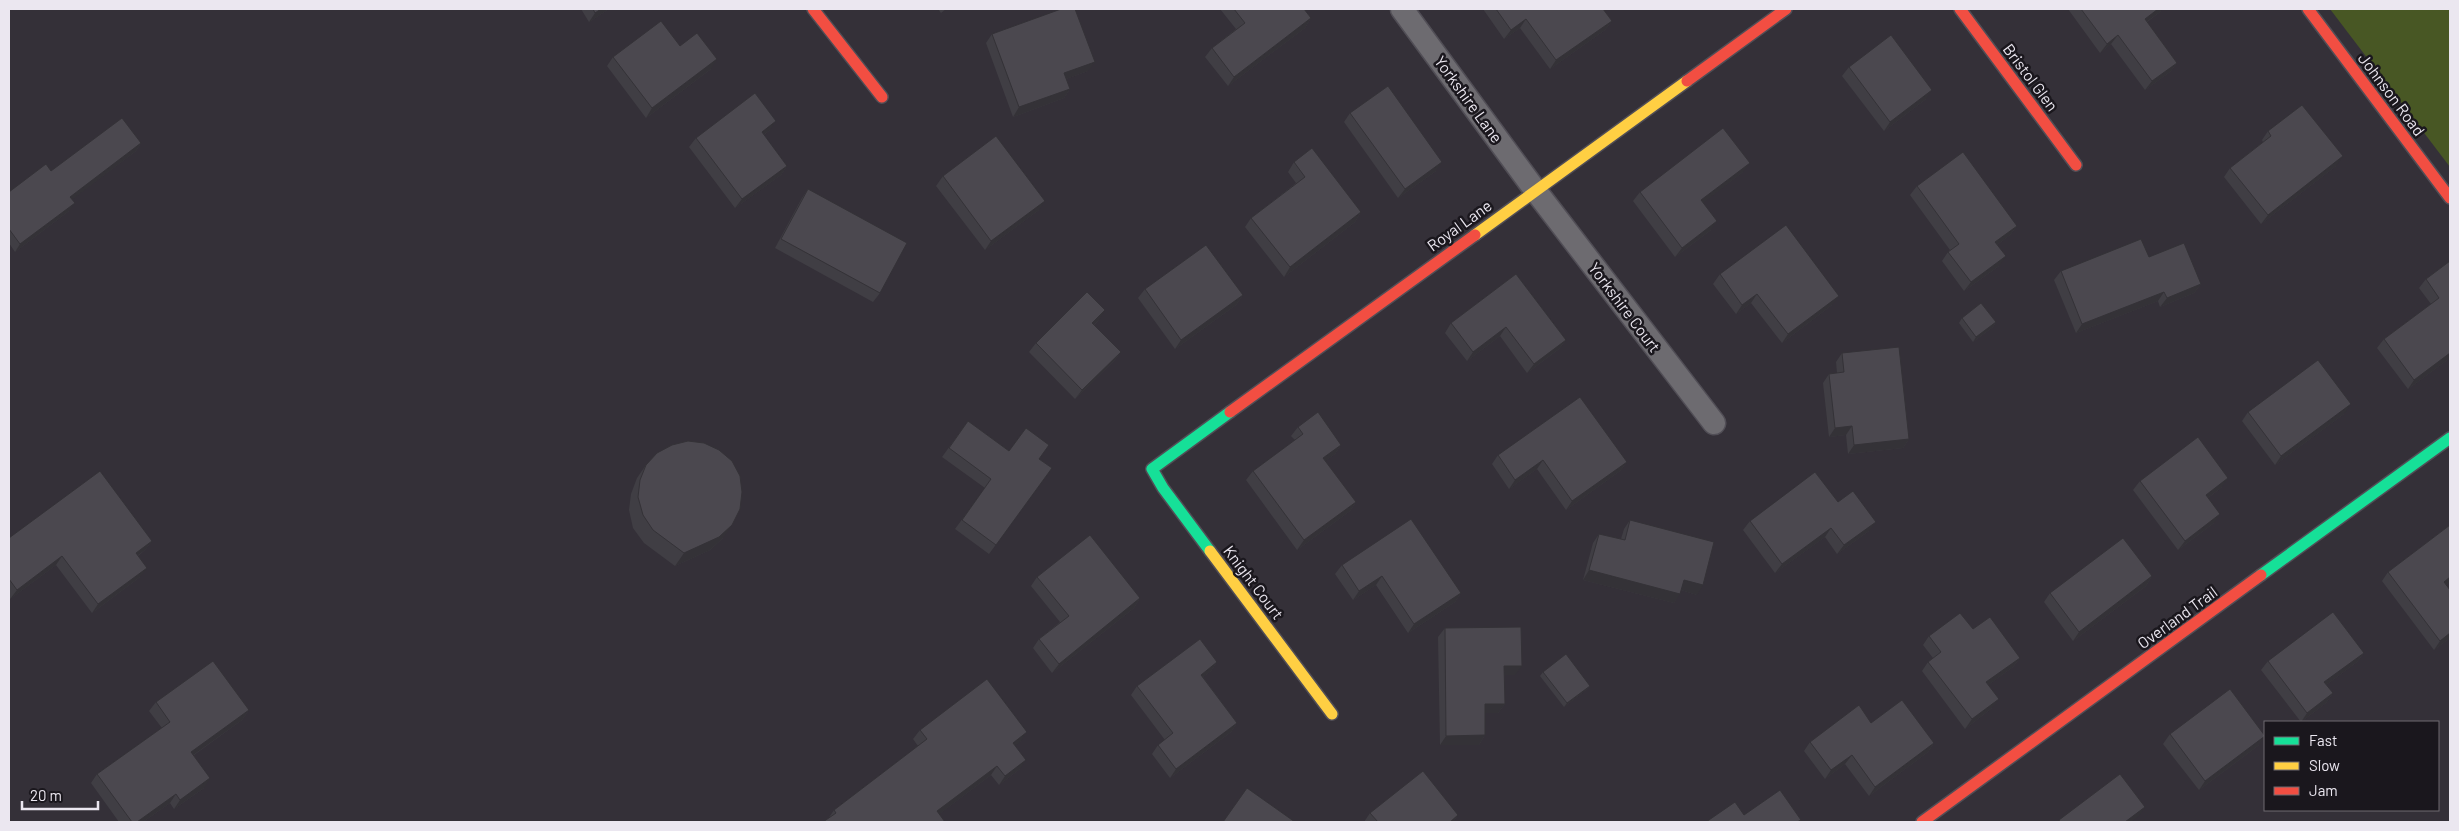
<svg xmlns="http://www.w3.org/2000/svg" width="2459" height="831" font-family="Barlow,sans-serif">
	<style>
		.green { fill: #485724 }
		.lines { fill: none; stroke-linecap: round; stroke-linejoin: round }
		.street-casing { stroke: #514e56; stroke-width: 25 }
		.fast-casing { stroke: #514e56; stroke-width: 14 }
		.slow-casing { stroke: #514e56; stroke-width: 14 }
		.jam-casing { stroke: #514e56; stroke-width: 14 }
		.street { stroke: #6d6b70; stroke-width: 22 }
		.fast { stroke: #16e098; stroke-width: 11 }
		.slow { stroke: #ffcf43; stroke-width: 11 }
		.jam { stroke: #f24e42; stroke-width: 11 }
		.wall { fill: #403e44 }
		.shaded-wall { fill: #343237 }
		.building { fill: #4b484f; stroke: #343237 }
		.labels { text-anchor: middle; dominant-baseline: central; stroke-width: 5; stroke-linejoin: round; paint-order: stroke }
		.street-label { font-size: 16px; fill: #ebe7f0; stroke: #1a171d }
	</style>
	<rect width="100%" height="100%" fill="#343038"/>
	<!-- green -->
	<path class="green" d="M2330,9h120v158z"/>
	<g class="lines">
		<defs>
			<path id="street" d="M1402,9l133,181 179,233"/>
			<g id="fast">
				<path d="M1210,551l-47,-63 -11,-19 78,-57"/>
				<path d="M2261,575l189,-137"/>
			</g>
			<g id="slow">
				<path d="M1475,235l212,-154"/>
				<path d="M1210,551l122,163"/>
			</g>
			<g id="jam">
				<path d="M813,9l69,88"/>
				<path d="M1960,9l116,156"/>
				<path d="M2308,9l142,189"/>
				<path d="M1687,81l99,-72"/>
				<path d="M1230,412l245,-177"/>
				<path d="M1922,822l339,-247"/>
			</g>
		</defs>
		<!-- street casing -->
		<use href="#street" class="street-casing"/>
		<!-- fast casing -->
		<use href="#fast" class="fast-casing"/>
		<!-- slow casing -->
		<use href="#slow" class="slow-casing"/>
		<!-- jam casing -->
		<use href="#jam" class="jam-casing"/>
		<!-- street -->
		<use href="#street" class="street"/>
		<!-- fast -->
		<use href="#fast" class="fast"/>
		<!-- slow -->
		<use href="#slow" class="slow"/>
		<!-- jam -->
		<use href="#jam" class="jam"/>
	</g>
	<!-- wall -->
	<g class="wall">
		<path d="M581,9h28l-20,13z"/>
		<path d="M938,9h8l-5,4z"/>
		<path d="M1220,9h84l7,9 -6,10 -77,58 -23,-29 7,-9 24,-19z"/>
		<path d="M1483,9h120l9,12 -7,9 -55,39 -30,-41 -16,11z"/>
		<path d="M2068,9h94l-2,3 -13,10 30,41 -7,9 -25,18 -34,-46 -11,9z"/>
		<path d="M992,34l96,37 -22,8 4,10 -6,9 -51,19 -27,-74z"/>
		<path d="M680,46l31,23 -65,49 -39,-52 6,-9z"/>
		<path d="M1849,67l77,32 -42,32 -42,-55z"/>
		<path d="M1350,113l86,58 -38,27 -54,-76z"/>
		<path d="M770,130l-6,5 23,31 -6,9 -46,33 -46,-61 7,-9z"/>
		<path d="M2268,131l68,35 -75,58 -37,-47 6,-9 33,-26 -1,-2z"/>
		<path d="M141,143l-5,8 -64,48 -3,12 -54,41 -6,-9v-51l42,-21z"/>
		<path d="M1294,162l67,50 -6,10 -71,55 -39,-50 6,-9 45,-35 -8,-11z"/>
		<path d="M1743,172l-40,30 8,28 -36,27 -42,-56 7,-9z"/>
		<path d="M943,176l96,34 -54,40 -49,-64z"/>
		<path d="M1917,186l100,40 -7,9 -13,10 2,21 -35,25 -22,-30 6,-9 2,-2 -40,-55z"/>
		<path d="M808,189l72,104 -7,9 -98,-54 27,-50z"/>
		<path d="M2149,257l52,27 -7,9 -34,14 -2,-6 -82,32 -22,-53 7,-9z"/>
		<path d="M2450,261v97l-42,31 -31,-41 7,-9 47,-35 -12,-16 7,-9z"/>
		<path d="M1516,274l50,66 -7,9 -32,24 -27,-37 -33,25 -22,-28 6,-10z"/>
		<path d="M1720,274l112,31 -50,38 -31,-40 -15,11 -23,-30z"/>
		<path d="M1145,289l98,6 -7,10 -61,44 -37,-51z"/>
		<path d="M1962,318l34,4 -3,5 -20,15 -14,-19z"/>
		<path d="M1099,320l-5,5 27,27 -7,9 -39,38 -46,-47 7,-9z"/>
		<path d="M1842,353l67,86 -6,9 -55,6 -2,-19 -17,2 -6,-54 6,-9 8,-1 -1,-11z"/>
		<path d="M2248,412l96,2 -69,51 -33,-44z"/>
		<path d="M968,421l41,30 30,8 13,9 -63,86 -34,-25 30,-41 -43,-31z"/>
		<path d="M1298,427l43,18 -6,9 -10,7 31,41 -6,9 -53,39 -51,-70 7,-9 42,-31 -4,-4z"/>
		<path d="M1498,455l129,7 -7,9 -54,39 -29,-41 -28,20 -17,-25z"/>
		<path d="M646,465l77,73 -13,12 -35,16 -31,-23 -11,-15 -4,-18 2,-16 6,-16z"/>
		<path d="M2140,481l82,6 -14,11 6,25 -36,27 -45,-60z"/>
		<path d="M1838,502l31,29 -32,23 -12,-17 -50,36 -32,-43 7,-9z"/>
		<path d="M1630,520l67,75 -16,-5 -7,13 -91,-23 10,-37 6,-9 22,5 3,-10z"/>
		<path d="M2450,525v57l-4,3 4,53 -16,12 -52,-69 6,-9z"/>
		<path d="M9,538l143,3 -7,9 -7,6 2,21 -48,36 -36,-48 -46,34 -1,-2z"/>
		<path d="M1342,565l119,28 -6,9 -47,31 -32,-48 -23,15 -18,-26z"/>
		<path d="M2152,576l-6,10 -73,55 -29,-39 6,-9z"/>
		<path d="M1037,577l103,21 -6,10 -82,65 -19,-25 6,-9 21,-17 -29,-36z"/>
		<path d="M1445,628l70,47h-11l1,29 -7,9h-13v22l-6,10h-39l-2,-108z"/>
		<path d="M1973,629l47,29 -7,9 -25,18 4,23 -27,21 -43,-58 6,-9 5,-4 -10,-13 6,-9z"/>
		<path d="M2364,653l-7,9 -31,23 7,8 -7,10 -25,19 -40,-52 7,-9z"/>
		<path d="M1217,662l-6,9 -8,6 34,46 -6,9 -61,46 -18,-24 6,-9 7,-5 -34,-45 6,-9z"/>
		<path d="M1543,672l47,14 -4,4 -22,17 -24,-31z"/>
		<path d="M156,702l93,8 -7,10 -48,35 10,33 -30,21 -4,-6 -27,19h-24l-28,-39 6,-9 65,-46 -13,-17z"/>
		<path d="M1871,723l63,20 -6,9 -59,44 -24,-32 -20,15 -21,-28 6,-9z"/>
		<path d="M920,730l101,11 -6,4 5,24 -21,16 -8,-10 -52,39 -111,5 6,-9 84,-64 -5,-7z"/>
		<path d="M2170,734l89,11 -60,45 -36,-46z"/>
		<path d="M1370,813l88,2 -5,7h-89z"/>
	</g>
	<!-- shaded-wall -->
	<g class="shaded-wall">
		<path d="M601,9h8l-20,13 6,-9z"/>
		<path d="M2158,9h4l-2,3 -22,16 7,-9z"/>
		<path d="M1311,18l-6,10 -77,58 6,-9z"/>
		<path d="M1526,19l-6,9 -16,11 7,-9z"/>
		<path d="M1612,21l-7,9 -55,39 6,-9z"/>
		<path d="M2118,35l-7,9 -11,9 7,-9z"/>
		<path d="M717,59l-6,10 -65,49 6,-10z"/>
		<path d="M1095,62l-7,9 -30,11 6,-9z"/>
		<path d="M2177,63l-7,9 -25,18 7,-9z"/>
		<path d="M1070,89l-6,9 -51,19 6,-10z"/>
		<path d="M1932,90l-6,9 -42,32 6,-9z"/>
		<path d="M776,121l-6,9 -14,11 6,-9z"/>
		<path d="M141,143l-5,8 -71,54 5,-8z"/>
		<path d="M2343,156l-7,10 -75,58 7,-9z"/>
		<path d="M1442,162l-6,9 -38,27 7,-9z"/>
		<path d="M1750,163l-7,9 -48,37 6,-9z"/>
		<path d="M787,166l-6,9 -46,33 7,-9z"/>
		<path d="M1045,201l-6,9 -54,40 6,-9z"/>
		<path d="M75,203l-6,8 -54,41 5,-8z"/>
		<path d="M1361,212l-6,10 -71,55 6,-10z"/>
		<path d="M1717,221l-6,9 -36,27 7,-9z"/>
		<path d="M2017,226l-7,9 -21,16 6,-9z"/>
		<path d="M2006,256l-7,10 -35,25 7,-9z"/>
		<path d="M2201,284l-7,9 -34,14 7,-9z"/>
		<path d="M2164,292l-6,9 -82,32 6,-9z"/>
		<path d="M1757,294l-6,9 -15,11 6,-9z"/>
		<path d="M1243,295l-7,10 -61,44 6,-9z"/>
		<path d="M1839,296l-7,9 -50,38 6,-9z"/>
		<path d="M1105,310l-6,10 -13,12 6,-9z"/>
		<path d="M1996,322l-3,5 -20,15 3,-5z"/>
		<path d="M1506,327l-6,9 -33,25 6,-9z"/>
		<path d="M1566,340l-7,9 -32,24 7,-9z"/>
		<path d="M1121,352l-7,9 -39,38 7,-9z"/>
		<path d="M2450,353v5l-42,31 6,-9z"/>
		<path d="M2351,404l-7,10 -69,51 6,-9z"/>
		<path d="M1852,426l-6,9 -17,2 6,-9z"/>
		<path d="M1909,439l-6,9 -55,6 6,-9z"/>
		<path d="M1341,445l-6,9 -18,13 6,-9z"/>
		<path d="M1543,460l-6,9 -28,20 6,-9z"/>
		<path d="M1627,462l-7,9 -54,39 6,-9z"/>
		<path d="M2228,478l-6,9 -22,17 6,-9z"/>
		<path d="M1356,502l-6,9 -53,39 7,-10z"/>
		<path d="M2220,514l-6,9 -36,27 7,-9z"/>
		<path d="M1876,522l-7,9 -32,23 7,-9z"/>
		<path d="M732,525l-9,13 -13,12 -35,16 9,-13z"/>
		<path d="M1831,528l-6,9 -50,36 7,-9z"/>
		<path d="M152,541l-7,9 -16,12 7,-9z"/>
		<path d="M62,556l-6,9 -46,34 7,-9z"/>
		<path d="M147,568l-7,9 -48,36 6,-9z"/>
		<path d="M1589,570l91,24 -6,9 -91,-23z"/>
		<path d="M1382,576l-6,9 -23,15 6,-9z"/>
		<path d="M2152,576l-6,10 -73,55 6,-9z"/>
		<path d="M2450,577v5l-12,9 6,-9z"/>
		<path d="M1684,580l19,5 -6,10 -19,-6z"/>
		<path d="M1461,593l-6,9 -47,31 6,-9z"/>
		<path d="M1140,598l-6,10 -82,65 7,-9z"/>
		<path d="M2450,633v5l-16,12 6,-9z"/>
		<path d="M2364,653l-7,9 -39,29 6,-9z"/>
		<path d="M2020,658l-7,9 -33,24 6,-9z"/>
		<path d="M1217,662l-6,9 -17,13 7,-9z"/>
		<path d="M1504,666h18l-7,9h-17z"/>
		<path d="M1590,686l-4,4 -22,17 3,-4z"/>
		<path d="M2333,693l-7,10 -25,19 6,-9z"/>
		<path d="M1999,699l-7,9 -27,21 7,-10z"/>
		<path d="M1485,704h20l-7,9h-20z"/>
		<path d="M249,710l-7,10 -57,41 6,-9z"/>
		<path d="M1237,723l-6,9 -61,46 6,-9z"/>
		<path d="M1027,732l-6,9 -14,11 6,-9z"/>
		<path d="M1485,735l-6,10h-39l6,-9z"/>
		<path d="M2265,736l-6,9 -60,45 6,-9z"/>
		<path d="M1934,743l-6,9 -59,44 6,-9z"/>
		<path d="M1852,755l-7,9 -20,15 6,-9z"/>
		<path d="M1026,760l-6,9 -21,16 6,-9z"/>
		<path d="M997,766l-6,9 -61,46 7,-10z"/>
		<path d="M210,778l-6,10 -30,21 6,-9z"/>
		<path d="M176,794l-6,9 -27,19h-6z"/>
		<path d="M2145,807l-6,9 -8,6h-6z"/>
		<path d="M1458,815l-5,7h-3z"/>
	</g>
	<!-- building -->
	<g class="building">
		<path d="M593,9h8l-6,4z"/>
		<path d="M1061,9h14l20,53 -31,11 6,16 -51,18 -27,-73z"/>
		<path d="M1234,9h70l7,9 -77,59 -22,-29 33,-25z"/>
		<path d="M1496,9h107l9,12 -56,39 -30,-41 -15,11z"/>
		<path d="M2081,9h77l-13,10 32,44 -25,18 -34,-46 -11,9z"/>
		<path d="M661,21l19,25 17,-13 20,26 -65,49 -39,-51z"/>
		<path d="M1891,35l41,55 -42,32 -41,-55z"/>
		<path d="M1388,86l54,76 -37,27 -55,-76z"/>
		<path d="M755,93l21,28 -14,11 25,34 -45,33 -46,-61z"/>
		<path d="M2302,105l41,51 -75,59 -38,-47 41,-32 -3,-5z"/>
		<path d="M122,118l19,25 -71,54 5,6 -55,41 -11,-15v-37l37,-28 5,7z"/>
		<path d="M1723,128l27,35 -49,37 16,21 -35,27 -42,-56z"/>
		<path d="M996,136l49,65 -54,40 -48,-65z"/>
		<path d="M1312,148l49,64 -71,55 -39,-49 54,-41 -11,-15z"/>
		<path d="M1963,152l54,74 -22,16 11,14 -35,26 -23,-30 11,-8 -42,-58z"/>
		<path d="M808,189l99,54 -27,50 -99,-54z"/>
		<path d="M1786,225l53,71 -51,38 -31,-40 -15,11 -22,-31z"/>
		<path d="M2141,239l8,18 35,-14 17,41 -34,14 -3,-6 -82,32 -21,-53z"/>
		<path d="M1206,245l37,50 -62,45 -36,-51z"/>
		<path d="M2450,261v92l-36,27 -30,-41 55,-41 -13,-19z"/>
		<path d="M1516,274l50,66 -32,24 -28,-37 -33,25 -22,-29z"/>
		<path d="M1087,292l18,18 -13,13 29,29 -39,38 -46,-47z"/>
		<path d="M1981,303l15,19 -20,15 -14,-19z"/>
		<path d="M1899,347l10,92 -55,6 -2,-19 -17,2 -6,-54 15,-2 -2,-19z"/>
		<path d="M2318,360l33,44 -70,52 -33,-44z"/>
		<path d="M1580,397l47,65 -55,39 -29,-41 -28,20 -17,-25z"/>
		<path d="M1318,412l23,33 -18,13 33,44 -52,38 -51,-69 50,-37 -5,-7z"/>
		<path d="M968,421l41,30 17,-23 23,17 -10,14 13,9 -56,77 -34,-25 29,-41 -42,-31z"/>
		<path d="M2198,437l30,41 -22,17 14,19 -35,27 -45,-60z"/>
		<path d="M688,441l16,2 15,7 13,11 8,15 2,16 -2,17 -8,16 -13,12 -35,16 -31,-23 -10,-15 -5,-18 2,-17 6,-15 11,-12 15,-8z"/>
		<path d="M100,471l52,70 -16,12 11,15 -49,36 -36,-48 -45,34 -8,-11v-41z"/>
		<path d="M1815,472l23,30 15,-11 23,31 -32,23 -13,-17 -49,36 -32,-43z"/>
		<path d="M1411,519l50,74 -47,31 -32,-48 -23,15 -17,-26z"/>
		<path d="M1630,520l84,22 -11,43 -19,-5 -4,14 -91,-24 10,-36 26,6z"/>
		<path d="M2450,525v52l-6,5 6,8v43l-10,8 -52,-69z"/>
		<path d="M1090,535l50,63 -81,66 -20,-25 30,-23 -32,-39z"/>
		<path d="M2123,538l29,38 -73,56 -29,-39z"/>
		<path d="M2333,612l31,41 -40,29 9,11 -26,20 -39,-52z"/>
		<path d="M1960,613l13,16 17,-12 30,41 -34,24 13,17 -27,20 -44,-57 13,-10 -12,-16z"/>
		<path d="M1521,627l1,39h-18l1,38h-20v31l-39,1 -1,-108z"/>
		<path d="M1200,639l17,23 -16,13 36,48 -61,46 -18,-24 15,-12 -36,-47z"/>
		<path d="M1566,654l24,32 -23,17 -24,-31z"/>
		<path d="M213,661l36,49 -58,42 19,26 -30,22 -4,-6 -39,28h-5l-35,-48 73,-52 -14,-20z"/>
		<path d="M987,679l40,53 -14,11 13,17 -21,16 -8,-10 -60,45 8,11h-122l13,-9 -2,-3 93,-71 -7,-9z"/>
		<path d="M2230,689l35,47 -60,45 -35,-47z"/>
		<path d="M1902,700l32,43 -59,44 -23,-32 -21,15 -21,-28 49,-37 12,18z"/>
		<path d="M1423,771l35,44 -8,7h-72l-8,-9z"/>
		<path d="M2120,774l25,33 -20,15h-65l-1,-2z"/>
		<path d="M1247,788l48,34h-72z"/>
		<path d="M1780,790l21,30 -4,2h-91l29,-20 9,13z"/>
	</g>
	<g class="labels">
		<!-- street labels -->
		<g class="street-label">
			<text transform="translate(2031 77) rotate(53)">Bristol Glen</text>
			<text transform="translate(2392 94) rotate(53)">Johnson Road</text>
			<text transform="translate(1469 99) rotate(54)">Yorkshire Lane</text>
			<text transform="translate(1459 225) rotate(-36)">Royal Lane</text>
			<text transform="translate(1625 307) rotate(53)">Yorkshire Court</text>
			<text transform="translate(1254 582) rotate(53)">Knight Court</text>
			<text transform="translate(2177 617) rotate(-36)">Overland Trail</text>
		</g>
	</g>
	<!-- border -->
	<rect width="2459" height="831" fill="none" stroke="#ebe7f0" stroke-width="20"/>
	<!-- legend -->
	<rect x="2264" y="721" width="175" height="90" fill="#1a171d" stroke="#6e6a71"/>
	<rect x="2274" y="737" width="25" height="8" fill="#16e098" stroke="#6e6a71"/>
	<text x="2309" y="746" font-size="15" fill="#ebe7f0">Fast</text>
	<rect x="2274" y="762" width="25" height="8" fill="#ffcf43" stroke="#6e6a71"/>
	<text x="2309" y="771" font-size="15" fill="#ebe7f0">Slow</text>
	<rect x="2274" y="787" width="25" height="8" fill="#f24e42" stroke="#6e6a71"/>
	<text x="2309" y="796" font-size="15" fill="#ebe7f0">Jam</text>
	<!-- scale -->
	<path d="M22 801v8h76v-8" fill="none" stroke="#ebe7f0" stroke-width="2.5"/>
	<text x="30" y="801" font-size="15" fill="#ebe7f0" stroke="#1a171d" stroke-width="4" paint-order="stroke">20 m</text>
</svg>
